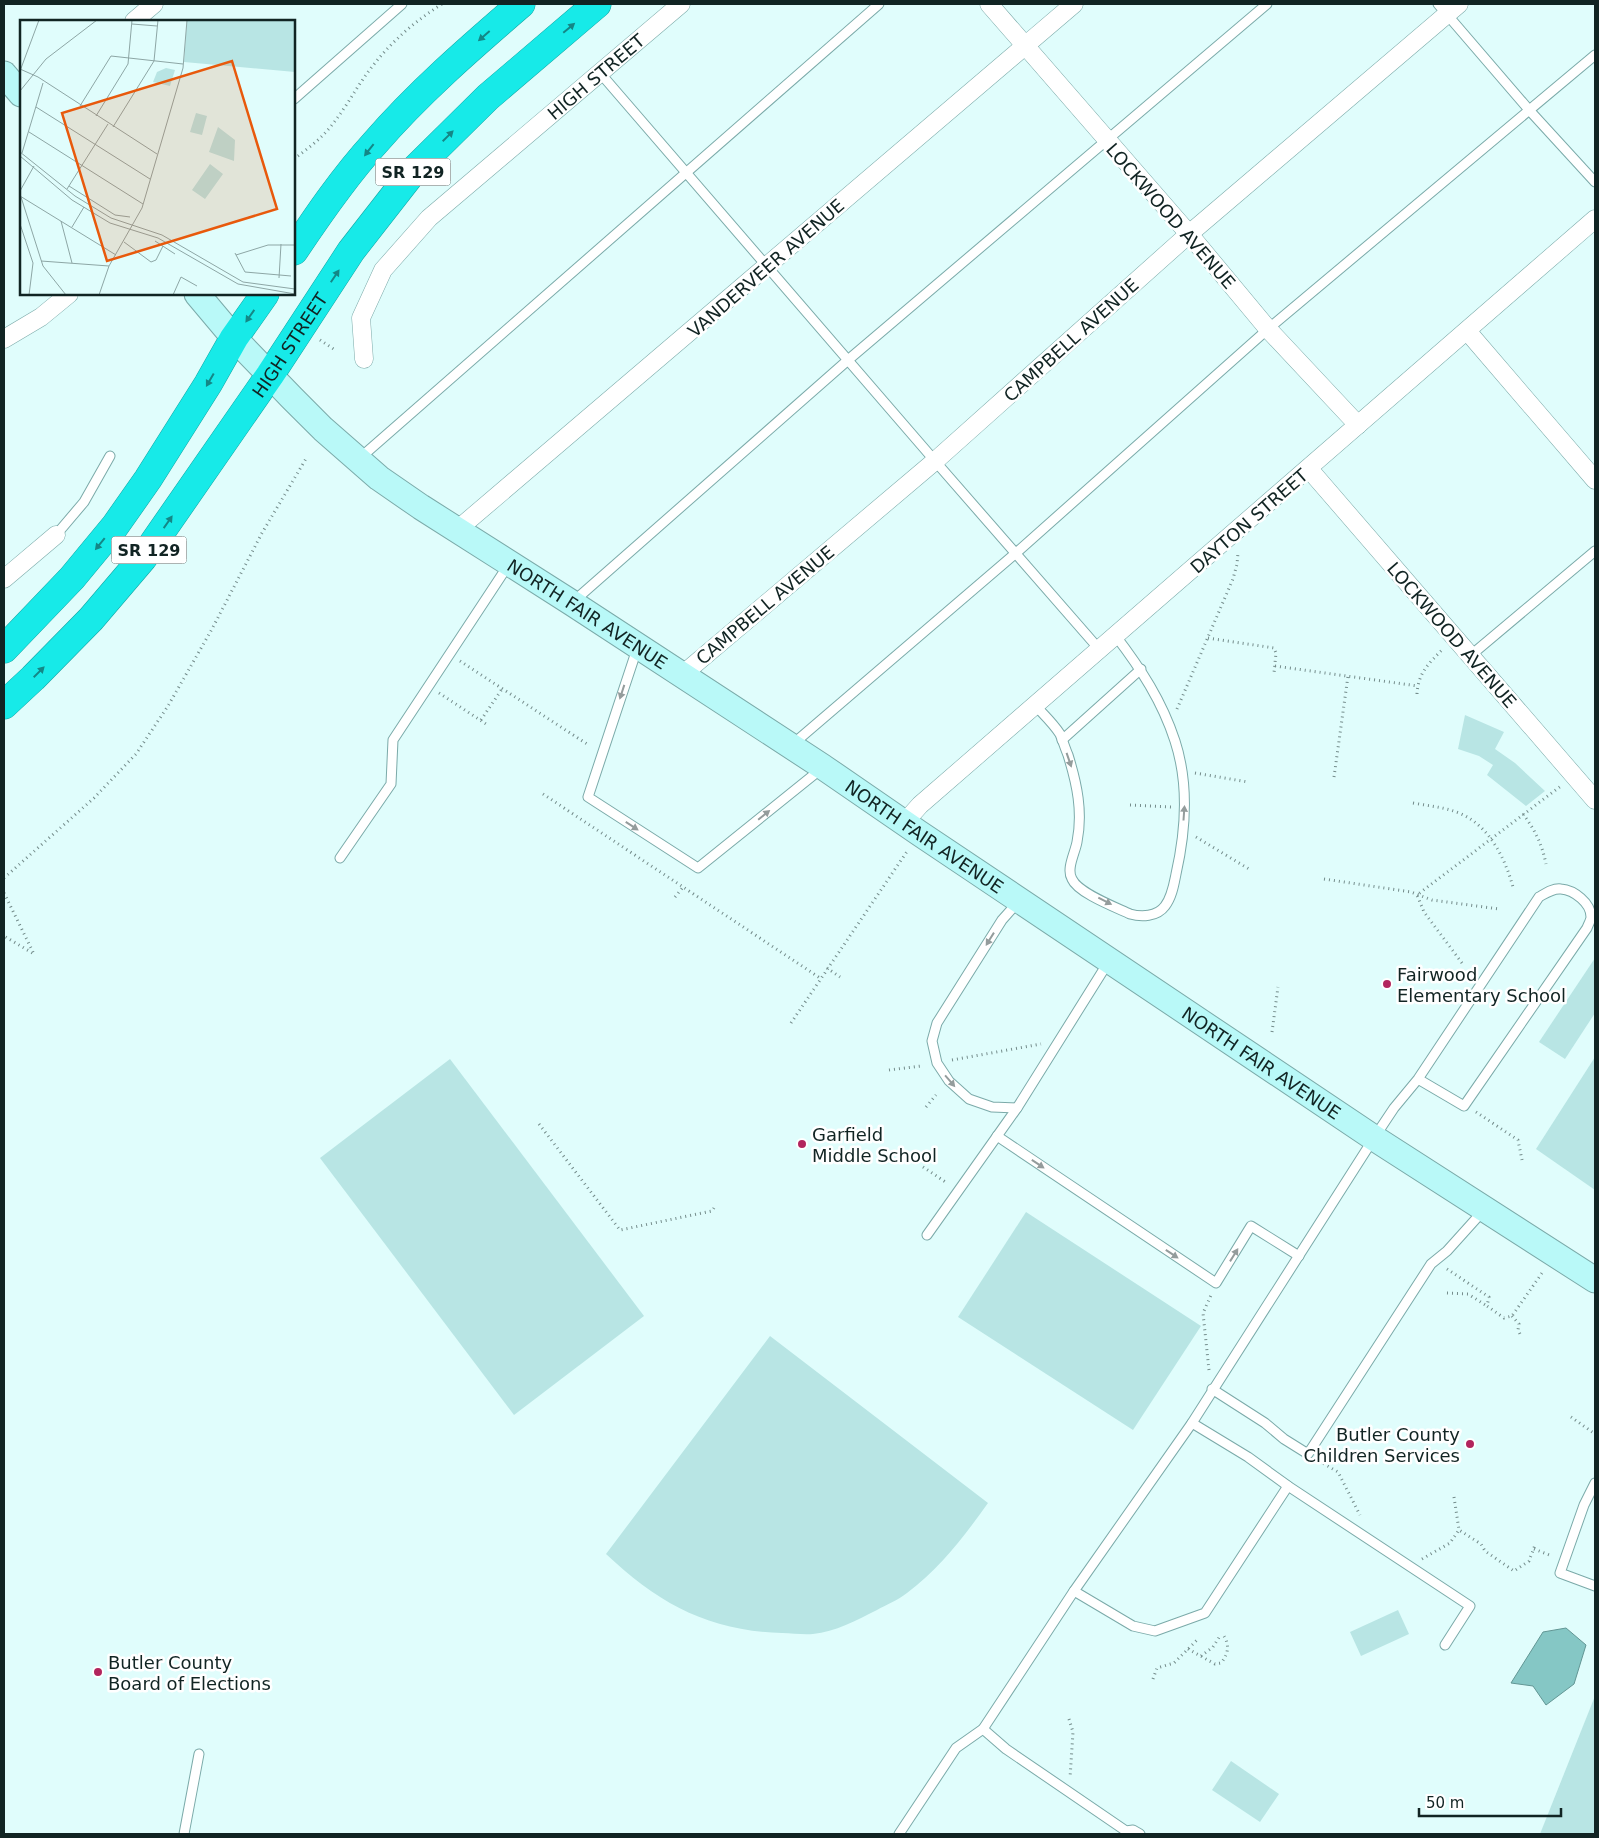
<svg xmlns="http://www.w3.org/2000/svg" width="1599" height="1838" font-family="'DejaVu Sans',sans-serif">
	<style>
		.green { fill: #b8e5e4 }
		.water { fill: #85c7c5; stroke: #629694 }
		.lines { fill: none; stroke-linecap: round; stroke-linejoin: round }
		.lane-casing { stroke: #7baaa9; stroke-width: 11 }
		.street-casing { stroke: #7baaa9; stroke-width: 19 }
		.secondary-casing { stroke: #7baaa9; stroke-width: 27 }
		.highway-casing { stroke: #15a5a3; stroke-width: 29 }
		.path { stroke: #748c8b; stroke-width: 3; stroke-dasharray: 1 4; stroke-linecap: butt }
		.lane { stroke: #fff; stroke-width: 9 }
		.street { stroke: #fff; stroke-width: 18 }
		.secondary { stroke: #b9f9f8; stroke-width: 25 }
		.highway { stroke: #17eae8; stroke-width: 28 }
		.oneway { fill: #148786 }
		.oneway2 { fill: #949c9c }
		.poi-dot { fill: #b2255d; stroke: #fff; stroke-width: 2 }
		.labels { text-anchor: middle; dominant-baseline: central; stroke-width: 5; stroke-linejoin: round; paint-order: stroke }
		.shield { fill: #fff; stroke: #586665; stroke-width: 1 }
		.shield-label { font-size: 16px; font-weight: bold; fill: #112423 }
		.street-label { font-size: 18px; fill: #112423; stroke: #fff }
		.poi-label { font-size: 18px; fill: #112423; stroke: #fff; text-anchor: start }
		.inset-road { fill: none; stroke: #8da6a5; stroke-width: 1 }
		.view { fill: #e8590c; fill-opacity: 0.15; stroke: #e8590c; stroke-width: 2.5 }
		.inset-edge { fill: none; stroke: #112423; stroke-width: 2.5 }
	</style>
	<rect width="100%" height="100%" fill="#e0fdfc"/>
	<!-- green -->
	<g class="green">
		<path d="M1465,715l39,17 -9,17 20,14 30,28 -19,15 -39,-31 6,-10 -14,-9 -21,-7z"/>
		<path d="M1595,958v55l-30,46 -26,-17z"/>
		<path d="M1595,1057v133l-59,-41z"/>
		<path d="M450,1059l194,257 -130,99 -194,-257z"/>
		<path d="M1026,1212l175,114 -68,104 -175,-113z"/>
		<path d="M770,1336l218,167c-25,35 -47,64 -81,90 -9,7 -21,12 -30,17 -20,10 -42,22 -64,24 -10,1 -21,-1 -31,-1 -73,-2 -123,-29 -176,-79z"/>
		<path d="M1398,1610l11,24 -48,22 -11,-24z"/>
		<path d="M1595,1696v138h-55z"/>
		<path d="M1231,1761l48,33 -19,28 -48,-32z"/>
	</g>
	<!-- water -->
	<path class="water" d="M1566,1628l20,17 -12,39 -28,21 -13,-19 -22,-3 32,-51z"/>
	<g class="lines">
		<defs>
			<g id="lane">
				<path d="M1438,4l92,107 65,71"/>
				<path d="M601,74l334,387 164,188"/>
				<path d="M294,99l108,-95"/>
				<path d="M360,458l519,-454"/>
				<path d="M56,535l28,-33 26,-46"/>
				<path d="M574,601l274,-241 419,-356"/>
				<path d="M637,649l-49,148 110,71 123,-99"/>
				<path d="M1470,656l125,-105"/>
				<path d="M1035,705c8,9 18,18 25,29 3,7 5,14 8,21 9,29 15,57 9,87 -2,11 -11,27 -5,37 6,14 43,28 58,35 11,3 27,3 35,-8 7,-9 9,-22 11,-32 10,-44 13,-90 -1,-133 -13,-40 -34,-72 -60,-106"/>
				<path d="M1062,740l79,-71"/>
				<path d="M793,744l223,-191 252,-224 327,-274"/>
				<path d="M340,858l51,-74 2,-44 116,-176"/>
				<path d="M1017,1108l-25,-1 -23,-8 -20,-18 -12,-18 -5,-22 5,-18 65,-103 17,-19"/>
				<path d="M997,1136l219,147 35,-57 48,30"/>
				<path d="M927,1235l90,-127 92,-147"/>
				<path d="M1212,1389l53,34 19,16 24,15 123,-190 16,-13 36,-40"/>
				<path d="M1192,1423l56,34 40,29 182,120 -25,39"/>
				<path d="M1595,1483l-11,22 -24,68 35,13"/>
				<path d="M1074,1591l59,35 22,5 50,-18 83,-127"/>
				<path d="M983,1729l23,20 120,82 7,-1 7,4"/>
				<path d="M184,1834l15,-80"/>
				<path d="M899,1834l57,-86 27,-19 91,-138 118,-168 182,-285 20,-30 24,-29 121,-182c7,-4 14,-9 22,-8 13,1 30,14 30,28 0,3 -3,8 -4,11l-123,178 -46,-27"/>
			</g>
			<g id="street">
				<path d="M989,4l200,230 79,95 90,96"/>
				<path d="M134,21l20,-17"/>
				<path d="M1468,332l127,148"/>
				<path d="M4,339l37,-22 28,-23"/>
				<path id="s1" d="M364,359l-3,-41 22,-48 46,-52 252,-214"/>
				<path d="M1309,469l286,331"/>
				<path d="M457,530l617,-526"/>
				<path d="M4,579l52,-44"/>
				<path d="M682,675l253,-214 254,-227 270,-230"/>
				<path d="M904,823l16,-18 675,-586"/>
			</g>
			<g id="secondary">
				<path d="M4,74l17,20"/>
				<path id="s2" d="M197,294l37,44 58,60 31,31 56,49 42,29 151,96 251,164 96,66 455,305 221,142"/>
			</g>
			<g id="highway">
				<path d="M294,251c24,-36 50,-74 80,-107 44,-51 96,-96 147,-140"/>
				<path d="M4,649l68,-71 43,-52 33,-47 60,-95 26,-46 31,-44"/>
				<path id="s3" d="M4,705l29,-27 58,-59 52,-61 127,-183 81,-124 64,-82 73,-72 109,-93"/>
			</g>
		</defs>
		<!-- lane casing -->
		<use href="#lane" class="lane-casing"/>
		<!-- street casing -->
		<use href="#street" class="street-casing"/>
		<!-- secondary casing -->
		<use href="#secondary" class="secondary-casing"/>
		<!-- highway casing -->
		<use href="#highway" class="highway-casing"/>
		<!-- path -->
		<g class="path">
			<path d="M294,159c9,-7 19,-14 27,-22 20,-19 33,-47 50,-69 20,-26 44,-47 71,-64"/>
			<path d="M320,340l15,10"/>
			<path d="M1208,638l66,10 2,5 -2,20"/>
			<path d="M460,661l127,83"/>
			<path d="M1275,666l143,20"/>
			<path d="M439,693l50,33"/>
			<path d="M1417,694c1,-21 12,-31 26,-45"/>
			<path d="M1177,709l56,-130 4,-15 1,-11"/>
			<path d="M481,720l21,-31"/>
			<path d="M1195,773l53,9"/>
			<path d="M1334,777l14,-101"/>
			<path d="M543,794l277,184"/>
			<path d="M1413,803c16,3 31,4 46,10 30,12 46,45 54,74"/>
			<path d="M1130,805l42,2"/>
			<path d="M1523,814c12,16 19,30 23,50"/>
			<path d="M1196,837l53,32"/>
			<path d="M4,878l90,-80 42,-44 32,-48 44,-77 50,-96 45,-76"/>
			<path d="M1324,879l87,13 21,8 67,9"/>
			<path d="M4,893l30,61 -30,-18"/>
			<path d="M675,897l8,-10"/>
			<path d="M1462,963l-38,-51 -7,-17 144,-109"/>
			<path d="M827,968l13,9"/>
			<path d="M791,1023l117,-173"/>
			<path d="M1272,1032l6,-45"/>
			<path d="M952,1060l89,-16"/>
			<path d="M889,1070l32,-4"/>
			<path d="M926,1107l10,-12"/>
			<path d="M1476,1112l42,28 4,20"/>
			<path d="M539,1124l81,106 92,-19 2,-3"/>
			<path d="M923,1167l24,16"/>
			<path d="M1447,1269l42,28 -2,9 17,12 8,-2 30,-43"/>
			<path d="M1447,1293l21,1 19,12"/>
			<path d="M1512,1316l7,8 -1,6 2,4"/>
			<path d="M1209,1370l-6,-57 9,-20"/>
			<path d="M1571,1417l24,17"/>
			<path d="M1319,1461l19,11 22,43"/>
			<path d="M1454,1497l5,33 22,14 4,7 29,20 15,-10 6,-16"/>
			<path d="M1534,1549l18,7"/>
			<path d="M1422,1559l28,-16 9,-13"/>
			<path d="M1188,1649l27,15 6,-1c8,-10 9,-19 1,-30"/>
			<path d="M1201,1656l12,-9 7,-11"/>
			<path d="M1153,1679l4,-11 17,-5 23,-23"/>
			<path d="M1069,1719l4,13 -3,46"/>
		</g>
		<!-- lane -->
		<use href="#lane" class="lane"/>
		<!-- street -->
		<use href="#street" class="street"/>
		<!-- secondary -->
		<use href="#secondary" class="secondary"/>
		<!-- highway -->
		<use href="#highway" class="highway"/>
	</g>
	<!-- one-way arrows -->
	<defs><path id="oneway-solid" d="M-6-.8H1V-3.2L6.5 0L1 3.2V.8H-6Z" transform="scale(1.25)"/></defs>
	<g class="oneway">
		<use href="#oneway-solid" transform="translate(569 28) rotate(-40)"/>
		<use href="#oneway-solid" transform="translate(484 36) rotate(139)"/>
		<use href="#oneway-solid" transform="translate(448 136) rotate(-45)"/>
		<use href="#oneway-solid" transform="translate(369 150) rotate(128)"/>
		<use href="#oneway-solid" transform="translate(335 276) rotate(-56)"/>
		<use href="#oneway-solid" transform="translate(250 316) rotate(125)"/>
		<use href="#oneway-solid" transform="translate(210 380) rotate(120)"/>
		<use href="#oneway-solid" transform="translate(168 522) rotate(-55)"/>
		<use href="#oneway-solid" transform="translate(100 544) rotate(129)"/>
		<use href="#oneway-solid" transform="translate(39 672) rotate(-45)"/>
	</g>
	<g class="oneway2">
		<use href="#oneway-solid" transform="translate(622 692) rotate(108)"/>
		<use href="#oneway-solid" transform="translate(1069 760) rotate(71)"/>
		<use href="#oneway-solid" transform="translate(1184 813) rotate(-86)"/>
		<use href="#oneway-solid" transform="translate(764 815) rotate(-39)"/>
		<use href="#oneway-solid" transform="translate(632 826) rotate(33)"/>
		<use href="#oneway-solid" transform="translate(1105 901) rotate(27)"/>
		<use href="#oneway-solid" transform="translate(990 939) rotate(122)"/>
		<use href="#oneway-solid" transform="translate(950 1081) rotate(49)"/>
		<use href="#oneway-solid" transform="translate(1038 1164) rotate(34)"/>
		<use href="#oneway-solid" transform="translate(1172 1254) rotate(34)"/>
		<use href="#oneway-solid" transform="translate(1234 1255) rotate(-58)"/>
	</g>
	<!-- markers -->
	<g class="poi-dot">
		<circle cx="1387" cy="984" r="5"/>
		<circle cx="802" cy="1144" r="5"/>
		<circle cx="1470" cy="1444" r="5"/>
		<circle cx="98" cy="1672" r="5"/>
	</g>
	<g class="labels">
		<!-- shield labels -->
		<g class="shield">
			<rect x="375.5" y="158.5" width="75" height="27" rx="4"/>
			<rect x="111.5" y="536.5" width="75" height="27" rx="4"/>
		</g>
		<g class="shield-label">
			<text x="413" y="172">SR 129</text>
			<text x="149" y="550">SR 129</text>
		</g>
		<!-- street labels -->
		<g class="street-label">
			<text stroke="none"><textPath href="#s1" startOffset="382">HIGH STREET</textPath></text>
			<text transform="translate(1171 216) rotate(49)">LOCKWOOD AVENUE</text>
			<text transform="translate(766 268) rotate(-41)">VANDERVEER AVENUE</text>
			<text transform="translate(1071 340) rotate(-42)">CAMPBELL AVENUE</text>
			<text stroke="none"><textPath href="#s3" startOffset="461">HIGH STREET</textPath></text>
			<text transform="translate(1249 521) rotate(-41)">DAYTON STREET</text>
			<text transform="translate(765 605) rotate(-40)">CAMPBELL AVENUE</text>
			<text stroke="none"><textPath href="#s2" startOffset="508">NORTH FAIR AVENUE</textPath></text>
			<text transform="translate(1452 635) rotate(49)">LOCKWOOD AVENUE</text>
			<text stroke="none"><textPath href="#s2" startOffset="912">NORTH FAIR AVENUE</textPath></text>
			<text stroke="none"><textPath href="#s2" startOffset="1318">NORTH FAIR AVENUE</textPath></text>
		</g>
		<!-- poi labels -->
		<g class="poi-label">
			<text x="1397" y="974">Fairwood<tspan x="1397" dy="21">Elementary School</tspan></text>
			<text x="812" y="1134">Garfield<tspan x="812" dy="21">Middle School</tspan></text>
			<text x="1460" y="1434" text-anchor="end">Butler County<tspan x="1460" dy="21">Children Services</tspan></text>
			<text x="108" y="1662">Butler County<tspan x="108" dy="21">Board of Elections</tspan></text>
		</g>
	</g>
	<!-- overview -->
	<g transform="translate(20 20)">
		<rect width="275" height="275" fill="#e0fdfc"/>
		<path d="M167,0h108v52l-111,-10zM146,48l9,2 -5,16 -17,-4 4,-10zM176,93l11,3 -5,19 -12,-3zM198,107l17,13 -1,21 -25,-9zM190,144l13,10 -18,25 -13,-9z" fill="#b8e5e4"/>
		<path class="inset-road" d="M112,4l25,2M0,49l18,8 119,77M0,51l19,-51M0,71l26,-32 51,-39M60,86l31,-50 72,8M16,87l114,72M76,96l32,-52 4,-44M93,107l41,-66 4,-41M9,112l114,72M0,132l55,44 36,22 51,17 81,47 52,7M2,133l21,-70M0,136l52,44 38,23 48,15 80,46 57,10M49,166l46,29 15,2M47,169l41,-65M0,171l14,-25M0,176l96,59M1,177l22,69 23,29M41,201l11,42M0,204l13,39 -4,32M52,207l12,-20M135,221l20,13M104,222l27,20 5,-2 7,-14M215,233l10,19 46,4M216,235l32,-10h27M21,241l68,5M259,258l2,-34M79,275l10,-29 33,-58 41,-140 4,-48M153,275l8,-18 16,9"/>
		<path class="view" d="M212,41l45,148 -170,52 -45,-148z"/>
		<rect width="275" height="275" class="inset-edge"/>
	</g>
	<!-- border -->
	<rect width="1599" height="1838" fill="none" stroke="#112423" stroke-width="10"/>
	<!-- scale -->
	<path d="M1419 1808v8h142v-8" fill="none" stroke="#112423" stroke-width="2.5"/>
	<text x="1426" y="1808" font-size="15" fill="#112423" stroke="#ffffff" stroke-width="4" paint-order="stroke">50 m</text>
</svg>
